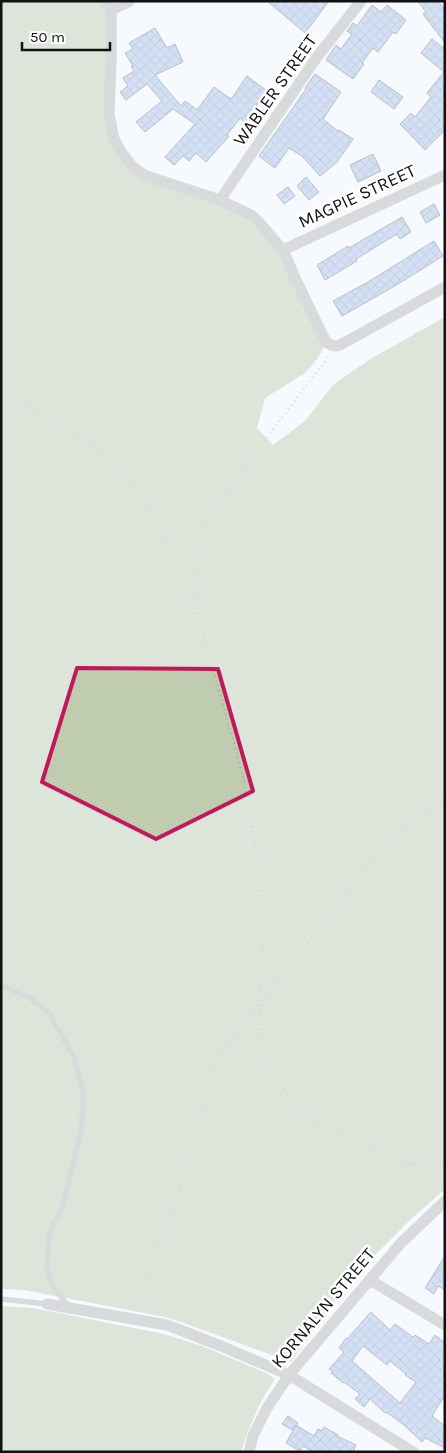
<svg xmlns="http://www.w3.org/2000/svg" width="446" height="1453" font-family="Karla,sans-serif">
	<style>
		.grass { fill: #bfccaf }
		.building { fill: url(#building-cross-hatch); stroke: #75797e; fill-rule: evenodd }
		.lines { fill: none; stroke-linecap: round; stroke-linejoin: round }
		.path { stroke: #a5a7ab; stroke-width: 2; stroke-dasharray: 1 4; stroke-linecap: butt }
		.lane { stroke: #b7b4b4; stroke-width: 5.5 }
		.street { stroke: #b7b4b4; stroke-width: 11 }
		.marked { fill: none; stroke: #c2185b; stroke-width: 4; stroke-linejoin: round }
		.labels { text-anchor: middle; dominant-baseline: central; stroke-width: 5; stroke-linejoin: round; paint-order: stroke }
		.street-label { font-size: 18px; fill: #101113; stroke: #fff }
	</style>
	<defs>
		<pattern id="building-cross-hatch" width="8" height="8" patternUnits="userSpaceOnUse" patternTransform="scale(1.25)"><rect width="8" height="8" fill="#abc2eb"/><path d="M0 0l8 8M0 8l8-8" fill="none" stroke="#92a6c9"/></pattern>
	</defs>
	<rect width="100%" height="100%" fill="#f6f9fe"/>
	<!-- grass -->
	<g class="grass">
		<path d="M1,1h103l7,9 3,129 18,27 88,34 47,29 59,113 -8,16 -13,15 -40,25 -8,30 16,17 32,-24 29,-37 38,-26 73,-41v872l-35,31 -63,63 -56,79 -121,-44 -146,-28 -23,-1z"/>
		<path d="M1,1306l32,2 131,26 38,12 64,27 9,6c-17,24 -25,46 -34,73h-240z"/>
	</g>
	<!-- building -->
	<g class="building">
		<path d="M267,1h62l-24,32z"/>
		<path d="M418,1h20l7,9v33l-22,-29 3,-2z"/>
		<path d="M372,5l9,7 6,-7 19,15 -10,14 -3,-2 -15,20 -5,-4 -11,15 2,1 -11,15 -27,-19 10,-15 5,4 11,-15 -5,-3 6,-8 4,3z"/>
		<path d="M155,28l12,20 8,-4 8,18 -28,13 26,31 4,-5 12,9 17,-23 17,12 16,-23 20,15 -22,31 -5,-4 -13,17 2,1 -23,26 -10,-9 -7,8 -6,-5 -9,9 -9,-8 30,-33 -22,-15 -28,23 -9,-10 26,-21 -15,-17 -21,16 -6,-8 8,-6 -5,-8 11,-7 -3,-4 2,-1 -8,-13 8,-4 -4,-6z"/>
		<path d="M432,39l13,10v81l-20,20 -25,-26 11,-11 4,4 16,-20 -4,-4 17,-21 -23,-19z"/>
		<path d="M315,74l26,18 -18,27 15,12 1,-1 14,9 -16,23 -17,14 -17,-19 -14,-9 -14,20 -16,-12 47,-67 -1,-1z"/>
		<path d="M379,80l24,17 -9,12 -23,-17z"/>
		<path d="M373,154l8,17 -23,11 -8,-17z"/>
		<path d="M306,177l13,15 -10,8 -12,-14z"/>
		<path d="M288,187l7,9 -11,8 -7,-9z"/>
		<path d="M434,204l6,11 -14,8 -6,-11z"/>
		<path d="M402,217l9,15 -11,7 -3,-5 -41,25 1,2 -32,19 -8,-15 31,-19 1,2z"/>
		<path d="M434,241l9,15 -45,28 -56,32 -9,-15 35,-19z"/>
		<path d="M445,1256v34l-7,-4 -4,8 -9,-6z"/>
		<path d="M371,1312l19,18 5,-6 18,13 2,-2 14,9 6,-9 10,8v52l-13,21 13,10v22l-20,-10 -3,4 -18,-17 -18,-13 -1,1 -15,-14 -6,8 -9,-8 5,-5 -16,-12 -1,1 -12,-10 2,-2 -4,-2 15,-17 -5,-4 7,-10 1,1zM363,1346l24,19 3,-4 16,13 -1,1 11,7 -16,21 -48,-42z"/>
		<path d="M288,1416l10,7 -6,7 -10,-6z"/>
		<path d="M296,1425l18,11 4,-7 4,2 2,-4 14,8 -1,1 19,9 -3,7h-40l-10,-6 -3,5 -14,-8z"/>
	</g>
	<g class="lines">
		<!-- path -->
		<g class="path">
			<path d="M1,389l111,69 34,46 49,101"/>
			<path d="M445,797l-54,41 -132,165 5,50 13,26 15,21 25,22 28,16 38,18 29,8 33,-2"/>
			<path d="M160,1313l-5,-8 -6,-21 2,-25 27,-64 40,-139 41,-53 7,-93 -23,-134 -47,-168 -4,-56 19,-41 118,-155"/>
		</g>
		<!-- lane -->
		<g class="lane">
			<path d="M1,985l29,13 20,16 24,44 9,33 -1,33 -6,28 -13,53 -14,28 -2,35 7,21 14,16"/>
			<path d="M1,1299l46,5"/>
		</g>
		<!-- street -->
		<g class="street">
			<path d="M104,1l7,9v52l-2,52 5,25 8,14 10,13 12,9 76,25 31,15 7,6 25,29 14,32 29,60c5,4 9,5 14,3l105,-58"/>
			<path d="M111,10l19,-9"/>
			<path d="M220,200l97,-143 44,-56"/>
			<path d="M283,250l162,-75"/>
			<path d="M370,1280l75,45"/>
			<path d="M47,1304l120,21 54,21 68,29 124,77"/>
			<path d="M249,1452l4,-16 14,-28 22,-33 112,-132 44,-42"/>
		</g>
	</g>
	<!-- marked area -->
	<path d="M0 0H446V1453H0ZM77,668l141,1 35,122 -97,48 -114,-57z" fill="#f6f9fe" fill-opacity=".55" fill-rule="evenodd"/>
	<path class="marked" d="M77,668l141,1 35,122 -97,48 -114,-57z"/>
	<g class="labels">
		<!-- street labels -->
		<g class="street-label">
			<text transform="translate(275 90) rotate(-55)">WABLER STREET</text>
			<text transform="translate(357 196) rotate(-25)">MAGPIE STREET</text>
			<text transform="translate(323 1308) rotate(-50)">KORNALYN STREET</text>
		</g>
	</g>
	<!-- border -->
	<rect width="446" height="1453" fill="none" stroke="#101113" stroke-width="5"/>
	<!-- scale -->
	<path d="M22 42v8h88v-8" fill="none" stroke="#101113" stroke-width="2.5"/>
	<text x="30" y="42" font-size="15" fill="#101113" stroke="#ffffff" stroke-width="4" paint-order="stroke">50 m</text>
</svg>
